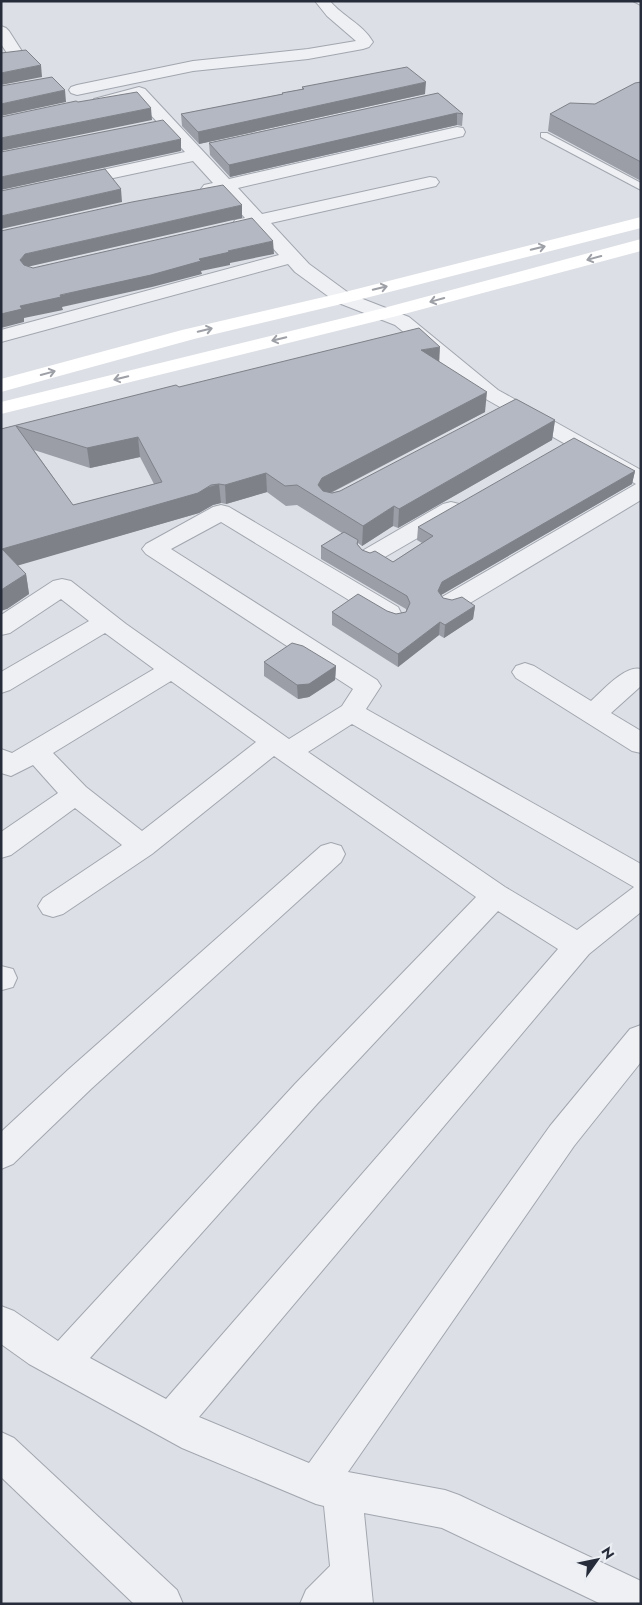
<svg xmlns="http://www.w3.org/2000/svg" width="642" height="1605" font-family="Jost,sans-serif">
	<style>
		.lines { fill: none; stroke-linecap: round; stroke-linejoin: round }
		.lane-casing { stroke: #a2a6af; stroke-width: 2 }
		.street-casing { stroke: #a2a6af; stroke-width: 2 }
		.lane { fill: #eff0f4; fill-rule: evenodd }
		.street { fill: #eff0f4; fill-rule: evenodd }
		.secondary { fill: #fff; fill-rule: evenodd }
		.wall { fill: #9b9ea7; fill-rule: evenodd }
		.shaded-wall { fill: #7e8188 }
		.building { fill: #b4b8c2; stroke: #7e8188; fill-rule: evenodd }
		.oneway { stroke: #9ea0a7 }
	</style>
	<rect width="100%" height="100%" fill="#dcdfe5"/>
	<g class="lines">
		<defs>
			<g id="lane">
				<path d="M633,1h8v4z"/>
				<path d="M541,133h6l94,50v7l-100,-53z"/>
			</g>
			<g id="street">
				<path d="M315,1h15c12,15 34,24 43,41l-4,5 -6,2 -55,10 -115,12 -116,24 -6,-2 -2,-3 2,-3 6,-2 116,-24 115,-12 48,-8 -29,-25z"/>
				<path d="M1,26l5,2 3,3 16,25 -2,3 -22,5v-10l6,-1 -6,-9z"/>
				<path d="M139,87l6,2 84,90 228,-52 6,1 2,4 -2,4 -225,52 24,26 168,-37 6,1 3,4 -3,4 -165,37 38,41 41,30 59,23 89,73 143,80v30l-181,109 -9,2 -9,-2 -3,-6 3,-6 194,-113 -152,-86 -89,-73 -59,-23 -41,-30 -7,-8 -287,78v-12l278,-75 -25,-28 -12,3 -7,-2 -2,-4 2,-4 10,-2 -23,-26 -12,2 -6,-1 -3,-4 3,-4 9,-2 -20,-22 -192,41v-10l184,-40 -50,-54 -35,9 -6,-2 -2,-3 2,-3z"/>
				<path d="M451,502l8,2 3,5 -3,5 -81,47 -8,3 -8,-3 -4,-5 4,-5 81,-47z"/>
				<path d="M221,505l8,2 169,100 3,6 -3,6 -9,2 -9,-2 -159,-97 -50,27 206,131 4,6 -15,23 275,155v48l-52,42 -390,463 110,46 241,-337 80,-97 11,-4v37l-67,84 -226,326 97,18 14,5 182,86v23h-40l-159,-76 -78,-15 9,91h-73l6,-14 24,-24 -6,-60 -8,-2 -134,-56 -153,-84 -28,-20v-38l13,5 44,30 237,-257 181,-187 -202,-141 -122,98 -89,60 -10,3 -10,-3 -5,-8 5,-8 79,-53 -47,-37 -64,47 -10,3v-26l57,-39 -25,-28 -22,11 -10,-3v-24l11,4 142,-84 -49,-36 -95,57 -9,3v-21l88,-51 -28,-22 -51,34 -9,2v-20l52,-34 9,-2 9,2 55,43 163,115 53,-33 11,-17 -207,-135 -4,-5 4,-5 67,-37zM171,681l85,61 -114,89 -56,-44 -33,-34zM352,724l282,163 -57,43 -72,-43 -197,-135zM498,911l60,38 -392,450 -76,-41 227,-254z"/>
				<path d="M525,663l9,3 57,35c11,-10 35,-37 50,-32v17l-30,27 30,18v22l-9,-2 -116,-73 -4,-6 4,-6z"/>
				<path d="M331,843l10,3 4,8 -4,8 -250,227 -78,75 -12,5v-37l68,-63 252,-223z"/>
				<path d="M1,966l12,3 4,9 -4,9 -11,3z"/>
				<path d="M1,1432l13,6 163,152 6,14h-49l-133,-127z"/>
			</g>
		</defs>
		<!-- lane casing -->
		<use href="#lane" class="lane-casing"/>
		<!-- street casing -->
		<use href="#street" class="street-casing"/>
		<!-- lane -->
		<use href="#lane" class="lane"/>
		<!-- street -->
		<use href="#street" class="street"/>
		<!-- secondary -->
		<g class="secondary">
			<path d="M641,217v11l-291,74 -156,37 -193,53v-13l181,-49 159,-37z"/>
			<path d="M641,239v12l-248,66 -392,97v-12l379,-93z"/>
		</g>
	</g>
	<!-- wall -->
	<g class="wall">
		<path d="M641,82v99l-93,-50 2,-17 45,-10z"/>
		<path d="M302,87l123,7 -226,50 -17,-18 -1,-12 101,-20v-1l20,-4z"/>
		<path d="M438,93l25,21 -1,12 -5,-1 -227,52 -20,-22 -1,-12z"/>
		<path d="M440,362l45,50 -154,81 9,-2 215,-71 -3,20 -154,88 -5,-2 -31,20 -4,-3v2l4,5 31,12 29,-19 -5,-3 1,-13 217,-56 -3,13 -191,111 2,3 32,8 -2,13 -29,19 -5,-3 -41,32 -66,-42v-13l55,-1 9,3 10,-2v-3l-85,-50v-13l21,-13 -45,-28 -11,1 -19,-14 -41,12 -5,-1 -8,2 -14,8 -182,52 9,9 3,20 -22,15 -6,-180 178,-42zM34,450l56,18 50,-11 14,27 -81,21z"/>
		<path d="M264,662l72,4 -1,14 -26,17 -11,2 -34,-23z"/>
	</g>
	<!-- shaded-wall -->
	<g class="shaded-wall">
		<path d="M41,65l1,12 -41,8v-12z"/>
		<path d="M426,82l-1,12 -226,50 -1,-12z"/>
		<path d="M65,90l1,12 -65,14v-12z"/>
		<path d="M151,108l1,12 -151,31v-13z"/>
		<path d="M457,113v12l-227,52 -1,-12z"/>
		<path d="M181,139v12l-180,39v-13z"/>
		<path d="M121,189l1,13 -121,27v-13z"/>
		<path d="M242,205v13l-215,49 -5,6 -2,-13 5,-6z"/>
		<path d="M273,241l1,13 -44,9v2l-29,6 1,3 -50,13 -90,20 1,3 -39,8v4l-23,6v-14l19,-8 208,-55z"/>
		<path d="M440,347l-1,19 -18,-16z"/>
		<path d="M487,392l-2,20 -163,85 -4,-12 4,-7z"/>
		<path d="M555,420l-3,20 -154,88 1,-19z"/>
		<path d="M138,437l2,20 -50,11 -3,-20z"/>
		<path d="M635,471l-3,13 -191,111 -3,-4 4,-9z"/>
		<path d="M266,473l1,19 -41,12 -1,-19z"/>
		<path d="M219,484l2,19 -8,2 -14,8 -193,56 -4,-20z"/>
		<path d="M394,506l-1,20 -31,20 1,-20z"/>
		<path d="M26,574l3,20 -22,15 -6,2v-21z"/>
		<path d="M475,606l-2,13 -29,19 1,-13z"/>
		<path d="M440,622l-1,13 -41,32v-13z"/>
		<path d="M336,666l-1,14 -26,17 -11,2 -1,-14z"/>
	</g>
	<!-- building -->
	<g class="building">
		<path d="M26,50l15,15 -40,8v-20z"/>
		<path d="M407,67l19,15 -228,50 -17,-18 102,-20 -1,-1 22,-4 -2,-2z"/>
		<path d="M52,77l13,13 -64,14v-18z"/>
		<path d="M641,82v80l-91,-48 20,-11 25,1 40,-21z"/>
		<path d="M137,92l14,16 -150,30v-21l75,-16 2,1z"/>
		<path d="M438,93l25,21 -6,-1 -228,52 -20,-22z"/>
		<path d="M163,120l18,19 -180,38v-25z"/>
		<path d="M105,169l16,20 -120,27v-25z"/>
		<path d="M223,185l19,20 -217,49 -5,6 4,5 9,3 219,-50 21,23 -45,10 2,1 -31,7 2,2 -50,14 -91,20 1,2 -41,9 2,3 -21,5v-83l131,-29z"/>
		<path d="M419,328l21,19 -19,3 66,42 -165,86 -4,7 5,6 9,2 8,-2 176,-92 39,21 -156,89 -5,-3 -31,20 -66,-41 -12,1 -19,-13 -41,12 -6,-1 -8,1 -13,8 -196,56 24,25 -25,16v-161l175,-44 3,2zM16,426l71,22 51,-11 24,45 -89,23z"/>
		<path d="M574,438l61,33 -193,111 -4,9 5,7 9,2 10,-3 13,9 -30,19 -5,-3 -42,32 -66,-42 26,-18 29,17 9,3 10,-2 4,-9 -3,-7 -86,-50 23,-14 14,8 -1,4 5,6 8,3 5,-2 18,11 40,-26 -15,-9z"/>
		<path d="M292,643l11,3 33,20 -27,18 -12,1 -33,-23z"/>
	</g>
	<!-- one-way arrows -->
	<defs><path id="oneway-shaft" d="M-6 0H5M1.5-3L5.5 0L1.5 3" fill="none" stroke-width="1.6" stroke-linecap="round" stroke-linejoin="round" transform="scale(1.25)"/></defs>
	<g class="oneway">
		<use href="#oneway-shaft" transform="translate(538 248) rotate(-14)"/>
		<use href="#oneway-shaft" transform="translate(594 258) rotate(165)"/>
		<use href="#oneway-shaft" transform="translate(380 288) rotate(-14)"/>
		<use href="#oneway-shaft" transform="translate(437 300) rotate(165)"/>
		<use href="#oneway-shaft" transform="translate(205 330) rotate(-13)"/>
		<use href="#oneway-shaft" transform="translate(279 339) rotate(166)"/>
		<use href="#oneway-shaft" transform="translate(48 373) rotate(-15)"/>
		<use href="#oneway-shaft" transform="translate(121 378) rotate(166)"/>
	</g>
	<!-- border -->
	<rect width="642" height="1605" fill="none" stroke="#272c3b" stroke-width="5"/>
	<!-- north arrow -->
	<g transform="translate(597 1560) rotate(57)" stroke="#ebeef3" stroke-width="4" paint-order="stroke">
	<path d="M0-4L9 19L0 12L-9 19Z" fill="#272c3b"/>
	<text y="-8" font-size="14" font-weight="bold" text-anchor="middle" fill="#272c3b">N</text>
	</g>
</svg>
